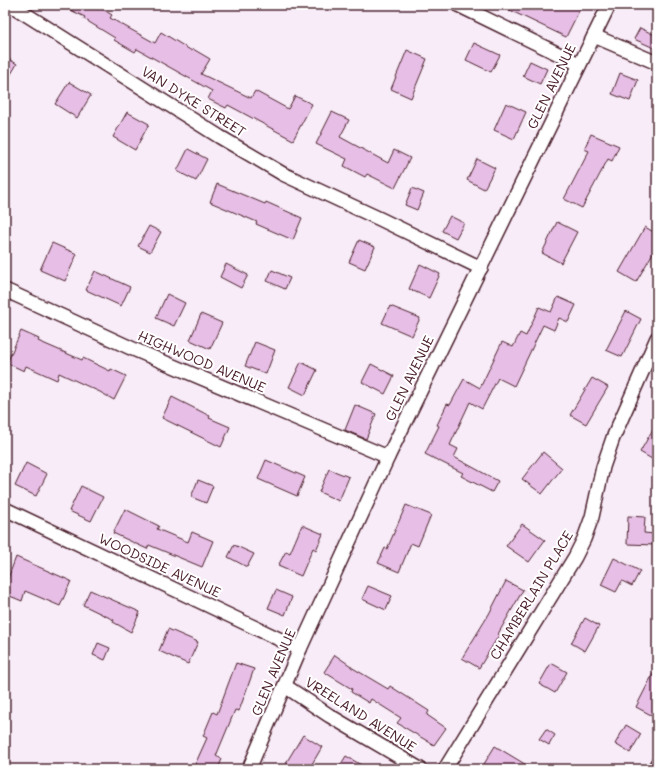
<svg xmlns="http://www.w3.org/2000/svg" width="662" height="774" font-family="Mali,sans-serif">
	<style>
		.building { fill: #e7bfe6; stroke: #4a1f2b }
		.lines { fill: none; stroke-linecap: round; stroke-linejoin: round }
		.minor-casing { stroke: #4a1f2b; stroke-width: 16 }
		.minor { stroke: #fff; stroke-width: 13 }
		.labels { text-anchor: middle; dominant-baseline: central; stroke-width: 4; stroke-linejoin: round; paint-order: stroke }
		.street-label { font-size: 14px; fill: #4a1f2b; stroke: #fff }
	</style>
	<rect width="100%" height="100%" fill="#f8ecf8"/>
	<filter id="ink" filterUnits="userSpaceOnUse"><feTurbulence type="fractalNoise" baseFrequency=".025" numOctaves="2"/><feDisplacementMap in="SourceGraphic" scale="8" xChannelSelector="R" yChannelSelector="G"/><feConvolveMatrix kernelMatrix="1 2 1 2 8 2 1 2 1" color-interpolation-filters="sRGB"/></filter>
	<g filter="url(#ink)">
		<!-- building -->
		<g class="building">
			<path d="M60,5h36l16,10 -2,3 45,25 6,-11 31,19 1,-2 17,10 -9,15 50,24 4,-7 33,18 7,-13 17,8 -19,36 -65,-35 -2,3 -18,-9 4,-8 -75,-42 -2,3 -21,-12 1,-2 -31,-19 1,-2z"/>
			<path d="M499,5h83l-16,32z"/>
			<path d="M640,28l17,8v4l-3,8 -20,-9z"/>
			<path d="M474,43l26,12 -9,17 -25,-12z"/>
			<path d="M407,50l20,9 -16,39 -20,-9z"/>
			<path d="M5,57l12,7 -12,20z"/>
			<path d="M530,61l17,8 -7,15 -17,-8z"/>
			<path d="M620,73l18,7 -8,21 -18,-7z"/>
			<path d="M69,82l22,13 -14,23 -22,-14z"/>
			<path d="M506,103l20,9 -12,27 -20,-9z"/>
			<path d="M127,112l22,12 -14,26 -22,-13z"/>
			<path d="M332,112l17,8 -9,17 48,26 6,-13 16,8 -15,30 -28,-14 -2,3 -21,-11 3,-7 -31,-15z"/>
			<path d="M591,134l28,12 -7,15 -4,-2 -26,49 -18,-9 25,-48 -5,-2z"/>
			<path d="M188,149l19,10 -11,22 -19,-10z"/>
			<path d="M477,159l18,9 -11,21 -17,-9z"/>
			<path d="M217,184l48,20 1,-2 36,16 -9,22 -37,-16 1,-2 -47,-20z"/>
			<path d="M412,188l12,5 -7,17 -12,-5z"/>
			<path d="M450,216l14,7 -8,15 -14,-7z"/>
			<path d="M557,222l20,10 -16,31 -19,-10z"/>
			<path d="M149,226l12,6 -11,20 -12,-6z"/>
			<path d="M645,227l12,7v12l-21,36 -17,-10z"/>
			<path d="M359,240l16,7 -10,22 -16,-7z"/>
			<path d="M52,243l25,11 -12,27 -25,-11z"/>
			<path d="M226,264l22,11 -7,13 -21,-11z"/>
			<path d="M420,264l20,10 -11,24 -20,-9z"/>
			<path d="M272,270l18,8 -5,11 -18,-8z"/>
			<path d="M95,271l35,16 -9,19 -35,-16z"/>
			<path d="M167,294l18,9 -11,23 -18,-8z"/>
			<path d="M558,297l18,8 -8,17 -9,-4 -5,12 -11,-5 -29,61 -16,-8 -16,31 -12,-7 -20,43 8,4 -4,8 44,24 -6,11 -31,-16 2,-3 -38,-19 14,-28 -2,-1 10,-21 3,1 14,-26 16,9 22,-46 11,5 7,-14 6,3 13,-29 12,5z"/>
			<path d="M390,306l30,12 -8,18 -30,-13z"/>
			<path d="M626,311l15,8 -19,38 -16,-7z"/>
			<path d="M201,314l21,9 -12,26 -20,-9z"/>
			<path d="M21,331l18,8 -1,2 44,19 1,-2 27,13 1,-2 15,7 -12,24 -14,-8 -41,-19 -2,7 -31,-14 -2,5 -17,-8z"/>
			<path d="M255,342l20,8 -9,24 -21,-8z"/>
			<path d="M301,362l16,8 -12,25 -16,-8z"/>
			<path d="M371,364l23,12 -9,18 -23,-12z"/>
			<path d="M592,378l16,9 -22,37 -16,-9z"/>
			<path d="M172,397l38,19 -1,2 21,9 -9,20 -59,-29z"/>
			<path d="M355,405l21,9 -10,25 -21,-9z"/>
			<path d="M657,422v40l-17,-10z"/>
			<path d="M543,452l19,16 -20,26 -20,-15z"/>
			<path d="M266,460l39,17 -8,19 -39,-17z"/>
			<path d="M26,463l21,11 -11,22 -21,-10z"/>
			<path d="M329,469l20,8 -10,24 -20,-9z"/>
			<path d="M198,480l15,6 -7,17 -15,-6z"/>
			<path d="M81,486l22,11 -12,24 -22,-10z"/>
			<path d="M406,505l25,10 -13,31 -7,-3 -12,29 -21,-9 7,-15 2,1z"/>
			<path d="M125,509l34,17 -2,3 31,13 4,-10 21,9 -11,26 -53,-22 -2,4 -34,-16z"/>
			<path d="M628,516l17,1 -1,16 11,1v11l-28,-1z"/>
			<path d="M522,524l23,16 -16,22 -23,-16z"/>
			<path d="M302,525l21,9 -7,16 -3,-2 -12,28 -23,-10 8,-15 4,2z"/>
			<path d="M234,545l20,9 -7,13 -19,-10z"/>
			<path d="M16,557l55,24 -11,25 -35,-15 -3,10 -17,-7v-8z"/>
			<path d="M614,558l26,13 -8,15 -10,-5 -6,11 -15,-7z"/>
			<path d="M506,581l17,9 -25,44 1,1 -20,33 -17,-10 27,-44z"/>
			<path d="M368,586l24,10 -6,14 -24,-11z"/>
			<path d="M90,590l50,22 -9,20 -18,-10 1,-2 -31,-15z"/>
			<path d="M276,590l16,7 -7,18 -17,-7z"/>
			<path d="M585,618l14,8 -14,25 -14,-8z"/>
			<path d="M168,629l30,13 -10,22 -29,-13z"/>
			<path d="M98,643l12,5 -5,12 -12,-5z"/>
			<path d="M335,655l16,11v1l37,22 2,-3 39,25 -2,4 19,13 -12,17 -37,-22 4,-5 -30,-19 -2,4 -18,-11 1,-3 -28,-17z"/>
			<path d="M236,663l18,6 -15,42 -4,-1 -19,46 6,3 -4,10h-25l14,-31 -4,-2 10,-24 4,2z"/>
			<path d="M551,663l16,9 -12,21 -16,-9z"/>
			<path d="M657,666v38l-6,11 -15,-8z"/>
			<path d="M626,725l15,9 -11,19 -15,-9z"/>
			<path d="M546,729l9,6 -6,10 -10,-6z"/>
			<path d="M303,735l19,12 -13,22h-12l-11,-6z"/>
			<path d="M495,746l38,23h-52z"/>
			<path d="M346,756l22,13h-30z"/>
		</g>
		<g class="lines">
			<defs>
				<g id="minor">
					<path d="M11,5l209,132 63,37 97,45 101,49"/>
					<path d="M458,5l121,59"/>
					<path d="M594,36l63,27"/>
					<path d="M5,290l128,59 255,108"/>
					<path d="M5,509l295,140"/>
					<path d="M285,686l45,30 90,53"/>
					<path d="M249,769l51,-120 88,-192 221,-452"/>
					<path d="M445,769l130,-212 9,-18 8,-22 11,-50 10,-29 44,-100"/>
					<path d="M654,769l3,-5"/>
				</g>
			</defs>
			<!-- minor casing -->
			<use href="#minor" class="minor-casing"/>
			<!-- minor -->
			<use href="#minor" class="minor"/>
		</g>
	</g>
	<g class="labels">
		<!-- street labels -->
		<g class="street-label">
			<text transform="translate(551 86) rotate(-64)">GLEN AVENUE</text>
			<text transform="translate(194 101) rotate(32)">VAN DYKE STREET</text>
			<text transform="translate(202 361) rotate(23)">HIGHWOOD AVENUE</text>
			<text transform="translate(409 378) rotate(-64)">GLEN AVENUE</text>
			<text transform="translate(160 565) rotate(25)">WOODSIDE AVENUE</text>
			<text transform="translate(531 595) rotate(-59)">CHAMBERLAIN PLACE</text>
			<text transform="translate(273 672) rotate(-67)">GLEN AVENUE</text>
			<text transform="translate(361 714) rotate(32)">VREELAND AVENUE</text>
		</g>
	</g>
	<!-- margin -->
	<rect width="662" height="774" fill="none" stroke="#fff" stroke-width="20"/>
	<rect x="10" y="10" width="642" height="754" fill="none" stroke="#4a1f2b" stroke-width="1.5" filter="url(#ink)"/>
</svg>
